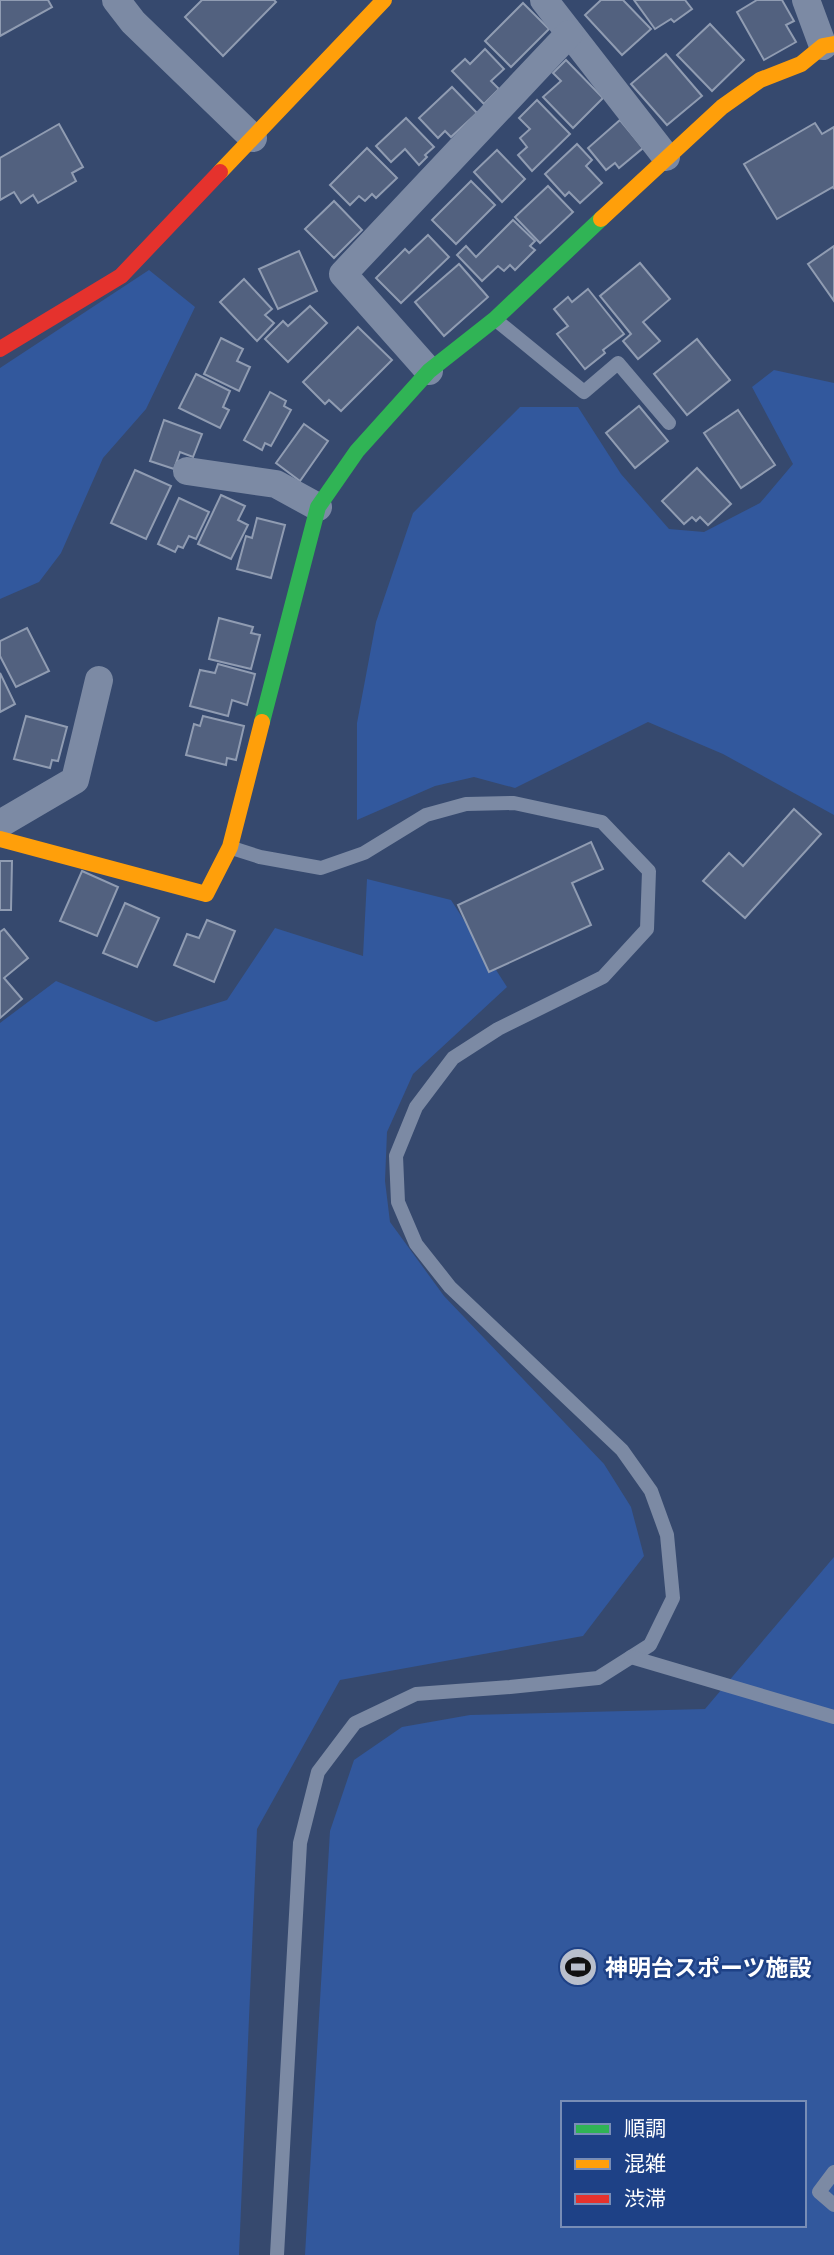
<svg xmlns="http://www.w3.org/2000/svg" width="834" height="2255" font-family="'Exo 2','Noto Sans JP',sans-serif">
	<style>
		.green { fill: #32589d; fill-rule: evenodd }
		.building { fill: #52617f; stroke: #909cb2; stroke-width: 2 }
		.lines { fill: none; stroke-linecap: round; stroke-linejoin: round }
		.lane { stroke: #7c8aa4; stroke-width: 14 }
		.street { stroke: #7c8aa4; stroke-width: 28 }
		.fast { stroke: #30b455; stroke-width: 16 }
		.slow { stroke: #ff9f0a; stroke-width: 16 }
		.jam { stroke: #e5322d; stroke-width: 16 }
		.labels { text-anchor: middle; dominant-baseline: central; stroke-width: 5; stroke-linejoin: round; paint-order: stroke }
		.poi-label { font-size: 23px; font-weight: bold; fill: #fff; stroke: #1e4186; text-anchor: start }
	</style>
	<rect width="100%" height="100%" fill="#36496e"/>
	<!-- green -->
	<g class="green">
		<path d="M149,270l46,37 -49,102 -43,49 -42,95 -22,29 -39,17v-231z"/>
		<path d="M774,370l60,13v432l-111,-61 -75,-32 -133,66 -41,-11 -39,9 -78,34v-97l19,-101 37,-109 107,-106h58l43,67 48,55 35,3 56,-29 33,-39 -41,-77z"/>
		<path d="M367,879l84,21 56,87 -94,87 -26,58 -2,49 5,41 54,74 160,168 27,43 13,49 -61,80 -243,44 -83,149 -18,426h-239v-1232l56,-42 100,41 71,-22 48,-72 88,28z"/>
		<path d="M834,1557v698h-529l25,-424 24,-71 48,-33 68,-12 235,-6zM563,2103h241v122h-241z"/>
	</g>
	<!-- building -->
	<g class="building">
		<path d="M0,0h48l4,7 -52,29z"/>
		<path d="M202,0h72l2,2 -53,54 -38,-39z"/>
		<path d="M601,0h22l28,29 -29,26 -37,-40z"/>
		<path d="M634,0h51l7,9 -18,13 -3,-3 -16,10z"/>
		<path d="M757,0h25l12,21 -8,4 10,17 -32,18 -27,-48z"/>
		<path d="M523,3l26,26 -38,38 -26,-26z"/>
		<path d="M710,24l34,36 -32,31 -35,-36z"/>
		<path d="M485,49l19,20 -13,12 8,8 -15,15 -32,-33 13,-12 5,5z"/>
		<path d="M666,54l36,42 -35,29 -36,-41z"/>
		<path d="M566,60l37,38 -30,30 -30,-31 18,-16 -8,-8z"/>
		<path d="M452,87l25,26 -26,24 -6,-6 -7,7 -19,-20z"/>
		<path d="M537,100l33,34 -38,37 -14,-16 9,-8 -7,-9 10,-9 -11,-11z"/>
		<path d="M406,118l28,29 -9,8 2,2 -8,8 -14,-16 -14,13 -15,-16z"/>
		<path d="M620,120l23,28 -24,20 -4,-5 -9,7 -18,-22z"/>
		<path d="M815,123l7,11 12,-7v62l-1,-2 -56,32 -33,-55z"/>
		<path d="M59,124l24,43 -11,6 4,8 -38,22 -5,-8 -12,8 -7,-11 -14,8v-42z"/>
		<path d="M577,144l15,16 -6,6 16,17 -22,20 -11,-11 -4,4 -20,-22z"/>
		<path d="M367,148l30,30 -21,20 -4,-4 -7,7 -6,-5 -9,9 -20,-20z"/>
		<path d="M497,150l28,29 -23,23 -28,-30z"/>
		<path d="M471,181l24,24 -39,39 -24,-24z"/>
		<path d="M548,186l25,26 -33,31 -25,-26z"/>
		<path d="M334,201l28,29 -28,28 -29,-29z"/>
		<path d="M513,220l22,21 -5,5 5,4 -20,20 -5,-5 -6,6 -6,-5 -16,15 -25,-26 9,-9 10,11z"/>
		<path d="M428,235l21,22 -48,46 -25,-25 29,-29 4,4z"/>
		<path d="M834,246v55l-26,-37z"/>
		<path d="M299,251l18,40 -39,18 -19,-40z"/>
		<path d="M640,263l30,36 -27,23 17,19 -22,18 -15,-18 8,-7 -31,-38z"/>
		<path d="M459,264l29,33 -44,39 -29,-34z"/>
		<path d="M244,279l28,30 -7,6 9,8 -17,18 -37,-39z"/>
		<path d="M588,289l36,45 -21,16 2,3 -20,16 -28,-35 11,-8 -14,-17 14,-12 4,5z"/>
		<path d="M310,306l17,17 -39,39 -23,-23 18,-18 5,5z"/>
		<path d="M358,327l34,33 -51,51 -12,-11 -4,4 -22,-22z"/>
		<path d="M221,338l22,11 -6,12 13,6 -11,24 -35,-17z"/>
		<path d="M697,339l33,41 -43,35 -33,-41z"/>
		<path d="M196,374l34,17 -7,16 6,3 -9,18 -41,-20z"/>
		<path d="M270,392l16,9 -2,5 7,4 -20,36 -6,-3 -3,7 -18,-10z"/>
		<path d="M639,406l29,35 -33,27 -29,-35z"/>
		<path d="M738,410l37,55 -34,23 -37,-55z"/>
		<path d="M164,420l38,14 -9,23 -13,-5 -6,17 -24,-8z"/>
		<path d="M304,424l24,17 -28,40 -24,-18z"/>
		<path d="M697,468l34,36 -23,21 -8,-8 -4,4 -4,-4 -8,7 -22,-23z"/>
		<path d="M135,470l36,16 -25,53 -35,-16z"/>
		<path d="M221,495l24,11 -7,14 10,5 -17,34 -33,-15z"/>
		<path d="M179,498l30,14 -13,27 -7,-3 -6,12 -5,-2 -3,6 -17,-8z"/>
		<path d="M257,518l28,7 -14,53 -34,-9 9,-33 6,2z"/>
		<path d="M219,618l34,9 -2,6 9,2 -9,34 -42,-10z"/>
		<path d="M27,628l22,43 -33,16 -16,-31v-15z"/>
		<path d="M218,664l37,10 -8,31 -15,-5 -4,16 -38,-10 10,-36 15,3z"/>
		<path d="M0,673l15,31 -15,8z"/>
		<path d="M26,716l41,11 -9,34 -6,-1 -2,8 -36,-9z"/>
		<path d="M203,716l41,10 -8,34 -9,-2 -1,7 -40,-10 8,-31 6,2z"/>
		<path d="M794,809l27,25 -76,84 -42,-37 26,-28 14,13z"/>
		<path d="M591,842l12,27 -31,14 19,42 -102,47 -31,-67z"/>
		<path d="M0,861h12l-1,49h-11z"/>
		<path d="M82,871l36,16 -21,49 -37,-15z"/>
		<path d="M125,903l34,15 -22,49 -34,-14z"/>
		<path d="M207,920l28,11 -21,51 -40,-17 13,-31 12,4z"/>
		<path d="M4,929l24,29 -24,20 18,21 -22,19v-86z"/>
	</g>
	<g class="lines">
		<!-- lane -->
		<g class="lane">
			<path d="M496,320l88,72 34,-29 51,60"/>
			<path d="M232,848l28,9 61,11 43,-15 62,-38 40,-11 48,-1 88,19 47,49 -2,58 -44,48 -105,52 -45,29 -37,49 -20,49 2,46 18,42 34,43 172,163 29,41 16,44 6,63 -23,47 -52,33 -88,9 -94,7 -61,29 -37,49 -18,71 -23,412"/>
			<path d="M631,1657l203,60"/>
			<path d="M834,2172l-15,20 15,13"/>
		</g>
		<!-- street -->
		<g class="street">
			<path d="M116,0l17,22 120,116"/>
			<path d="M544,0l122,157"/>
			<path d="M806,0l17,46"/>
			<path d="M429,371l-86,-97 226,-240"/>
			<path d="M187,471l89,13 42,23"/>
			<path d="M0,824l75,-44 24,-100"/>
		</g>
		<!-- fast -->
		<path class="fast" d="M262,722l56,-215 39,-56 72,-80 66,-52 106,-100"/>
		<!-- slow -->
		<g class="slow">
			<path d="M220,172l164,-172"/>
			<path d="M601,219l121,-112 38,-27 41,-16 22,-18 11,-2"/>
			<path d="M0,839l206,55 24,-47 32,-125"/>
		</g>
		<!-- jam -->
		<path class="jam" d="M0,349l121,-73 99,-104"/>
	</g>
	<!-- icons -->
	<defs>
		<symbol id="stadium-disc" viewBox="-11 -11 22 22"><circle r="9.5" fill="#b9bfcc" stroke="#1e4186"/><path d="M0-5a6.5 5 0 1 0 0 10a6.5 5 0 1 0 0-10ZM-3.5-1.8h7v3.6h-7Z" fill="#111"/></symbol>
	</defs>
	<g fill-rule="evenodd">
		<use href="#stadium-disc" x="556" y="1945" width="44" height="44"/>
	</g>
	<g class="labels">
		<!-- poi labels -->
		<g class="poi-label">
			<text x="605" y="1967">神明台スポーツ施設</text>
		</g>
	</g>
	<!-- legend -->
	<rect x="561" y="2101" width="245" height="126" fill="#1e4186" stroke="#788db6" stroke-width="2"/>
	<rect x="575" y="2124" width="35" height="10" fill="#30b455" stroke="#788db6" stroke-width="2"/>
	<text x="624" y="2136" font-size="21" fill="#ffffff">順調</text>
	<rect x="575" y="2159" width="35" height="10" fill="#ff9f0a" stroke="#788db6" stroke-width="2"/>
	<text x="624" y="2171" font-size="21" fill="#ffffff">混雑</text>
	<rect x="575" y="2194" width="35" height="10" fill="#e5322d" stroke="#788db6" stroke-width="2"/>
	<text x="624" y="2206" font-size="21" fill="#ffffff">渋滞</text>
</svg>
